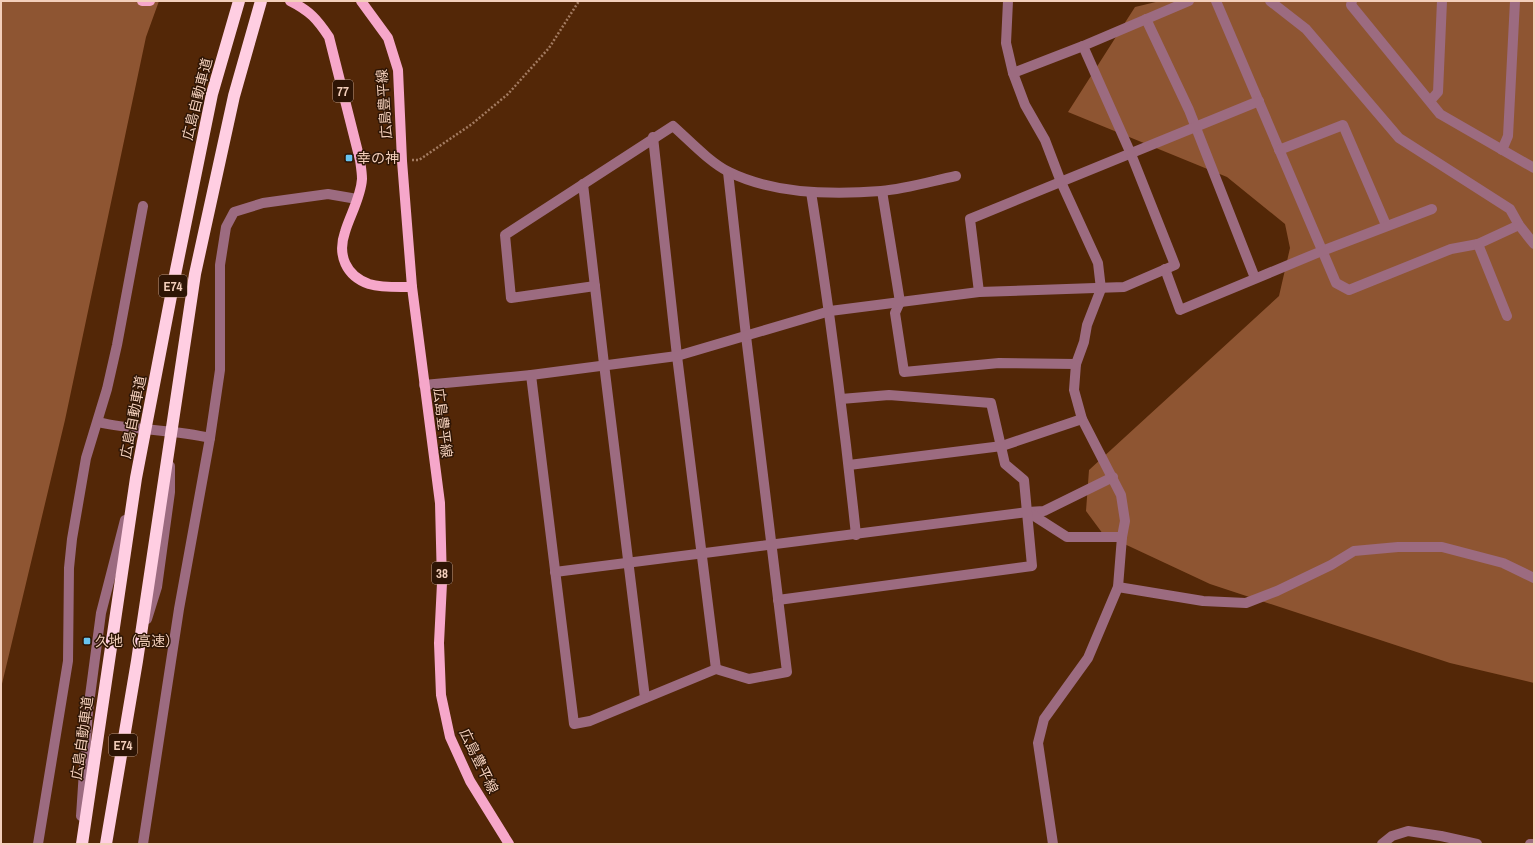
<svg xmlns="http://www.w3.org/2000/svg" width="1535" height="845" font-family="'Archivo Narrow','Noto Sans JP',sans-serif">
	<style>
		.forest { fill: #8e5532 }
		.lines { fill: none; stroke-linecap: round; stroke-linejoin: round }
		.path { stroke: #a37b61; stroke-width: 2.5; stroke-dasharray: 2 2; stroke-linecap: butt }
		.minor { stroke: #9c6b80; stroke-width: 10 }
		.major { stroke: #f6a7ca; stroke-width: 10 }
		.highway { stroke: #ffcee2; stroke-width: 12 }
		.poi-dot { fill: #68c4f0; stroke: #2e1505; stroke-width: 1.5 }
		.labels { text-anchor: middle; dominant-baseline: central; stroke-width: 3; stroke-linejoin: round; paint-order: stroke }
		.shield { fill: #2e1505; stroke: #b89784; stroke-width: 1 }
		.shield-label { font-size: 13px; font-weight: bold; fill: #f3cfbb }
		.street-label { font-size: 14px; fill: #f3cfbb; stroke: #2e1505 }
		.poi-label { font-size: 14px; fill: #f3cfbb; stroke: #2e1505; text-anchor: start }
	</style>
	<rect width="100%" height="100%" fill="#532707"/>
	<!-- forest -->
	<g class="forest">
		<path d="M1,1h158l-13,36 -81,383 -64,268z"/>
		<path d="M1160,1h374v682l-84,-20 -240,-79 -107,-50 -17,-23 3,-41 190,-174 11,-48 -5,-24 -58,-47 -159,-65 67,-105z"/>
	</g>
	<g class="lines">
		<!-- path -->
		<path class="path" d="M412,160h7l53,-36 36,-30 41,-46 30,-47"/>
		<!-- minor -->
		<g class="minor">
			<path d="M1008,1l-2,42 7,30 12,32 20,35 16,42 37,81 3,26 -14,36 -3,17 -8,22 -2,26 8,29 39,76 4,26 -3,16 -4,50 -30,71 -44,61 -6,24 15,101"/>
			<path d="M1216,1l120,282 13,7 102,-41 27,-5 41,-19"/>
			<path d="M1270,1l36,28 93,109 111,71 9,16 15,19"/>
			<path d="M1352,1l-1,4 89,109 94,54"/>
			<path d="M1146,19l43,91 66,168"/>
			<path d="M1013,73l70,-27 106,-45"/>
			<path d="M1430,101l8,-9 4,-91"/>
			<path d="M653,137l24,219 39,313"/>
			<path d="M1279,150l64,-25 43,100"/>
			<path d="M1502,150l6,-14 7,-135"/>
			<path d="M583,184l21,180 41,334"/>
			<path d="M882,191l18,111 -5,11 9,59 95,-9 77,1"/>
			<path d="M811,192c18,114 33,228 45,343"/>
			<path d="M1478,244l29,72"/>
			<path d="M1165,269l15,41 142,-59 110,-42"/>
			<path d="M595,286l-84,12 -6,-63 168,-109c16,14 36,36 56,46 45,22 103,23 152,19 25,-2 51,-10 75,-15"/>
			<path d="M979,292l-9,-73 289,-118"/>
			<path d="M531,375l43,349 16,-3 126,-52 33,10 38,-7 -41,-336 -18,-164"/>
			<path d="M424,385l107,-10 146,-19 153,-45 149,-19 145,-5 51,-22 -44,-111 -48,-108"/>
			<path d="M98,422c37,9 75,7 112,16"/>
			<path d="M849,465l153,-19 80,-27"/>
			<path d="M1028,512l16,-1 69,-34"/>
			<path d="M555,572l473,-60 39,25h55"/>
			<path d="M1118,587l85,14 43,2 31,-12 54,-26 23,-14 44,-4h44l61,16 31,15"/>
			<path d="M778,600l254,-34 -8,-86 -19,-16 -14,-61 -102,-8 -48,4"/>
			<path d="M147,619l10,-32 13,-95v-26"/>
			<path d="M81,816l7,-105 13,-98 24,-93"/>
			<path d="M38,844l30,-183 1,-93 3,-29 14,-81 21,-69 10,-44 26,-139"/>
			<path d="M143,844l36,-235 31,-171 10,-68v-105l6,-38 8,-15 29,-9 65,-9 29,5"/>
			<path d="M1382,844l10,-8 16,-5 33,5 36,8"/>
			<path d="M1530,844h4"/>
		</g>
		<!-- major -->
		<g class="major">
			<path d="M142,1h8"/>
			<path d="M290,1c20,10 27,18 39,36l31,123c1,7 2,13 2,19 -1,18 -12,36 -17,53 -8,23 1,44 24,52 14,4 29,3 43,3"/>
			<path d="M361,1l27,37 10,32 4,91 10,126 28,216 2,80 -3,60 2,52 9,42 20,44 39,63"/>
		</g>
		<!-- highway -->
		<g class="highway">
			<path d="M82,844l54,-366 40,-208 36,-176 27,-93"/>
			<path d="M106,844l31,-183 58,-387 39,-178 27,-95"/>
		</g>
	</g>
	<!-- markers -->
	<g class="poi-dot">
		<rect x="345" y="154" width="8" height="8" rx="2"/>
		<rect x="83" y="637" width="8" height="8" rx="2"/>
	</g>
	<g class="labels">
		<!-- shield labels -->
		<g class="shield">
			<rect x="333" y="80" width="20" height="22" rx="3"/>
			<rect x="159" y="275" width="28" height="22" rx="3"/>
			<rect x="432" y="562" width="20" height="22" rx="3"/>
			<rect x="109" y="734" width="28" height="22" rx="3"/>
		</g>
		<g class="shield-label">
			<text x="343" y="91">77</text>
			<text x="173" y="286">E74</text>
			<text x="442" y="573">38</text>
			<text x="123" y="745">E74</text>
		</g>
		<!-- street labels -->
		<g class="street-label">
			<text transform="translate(197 99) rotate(-76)">広島自動車道</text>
			<text transform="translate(384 104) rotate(-94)">広島豊平線</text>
			<text transform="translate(133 417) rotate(-79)">広島自動車道</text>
			<text transform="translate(443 423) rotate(83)">広島豊平線</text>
			<text transform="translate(82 738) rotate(-82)">広島自動車道</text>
			<text transform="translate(479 761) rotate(64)">広島豊平線</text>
		</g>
		<!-- poi labels -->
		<g class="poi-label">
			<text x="357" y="158">幸の神</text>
			<text x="95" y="641">久地（高速）</text>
		</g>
	</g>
	<!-- border -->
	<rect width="1535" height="845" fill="none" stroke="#f3cfbb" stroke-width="4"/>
</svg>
